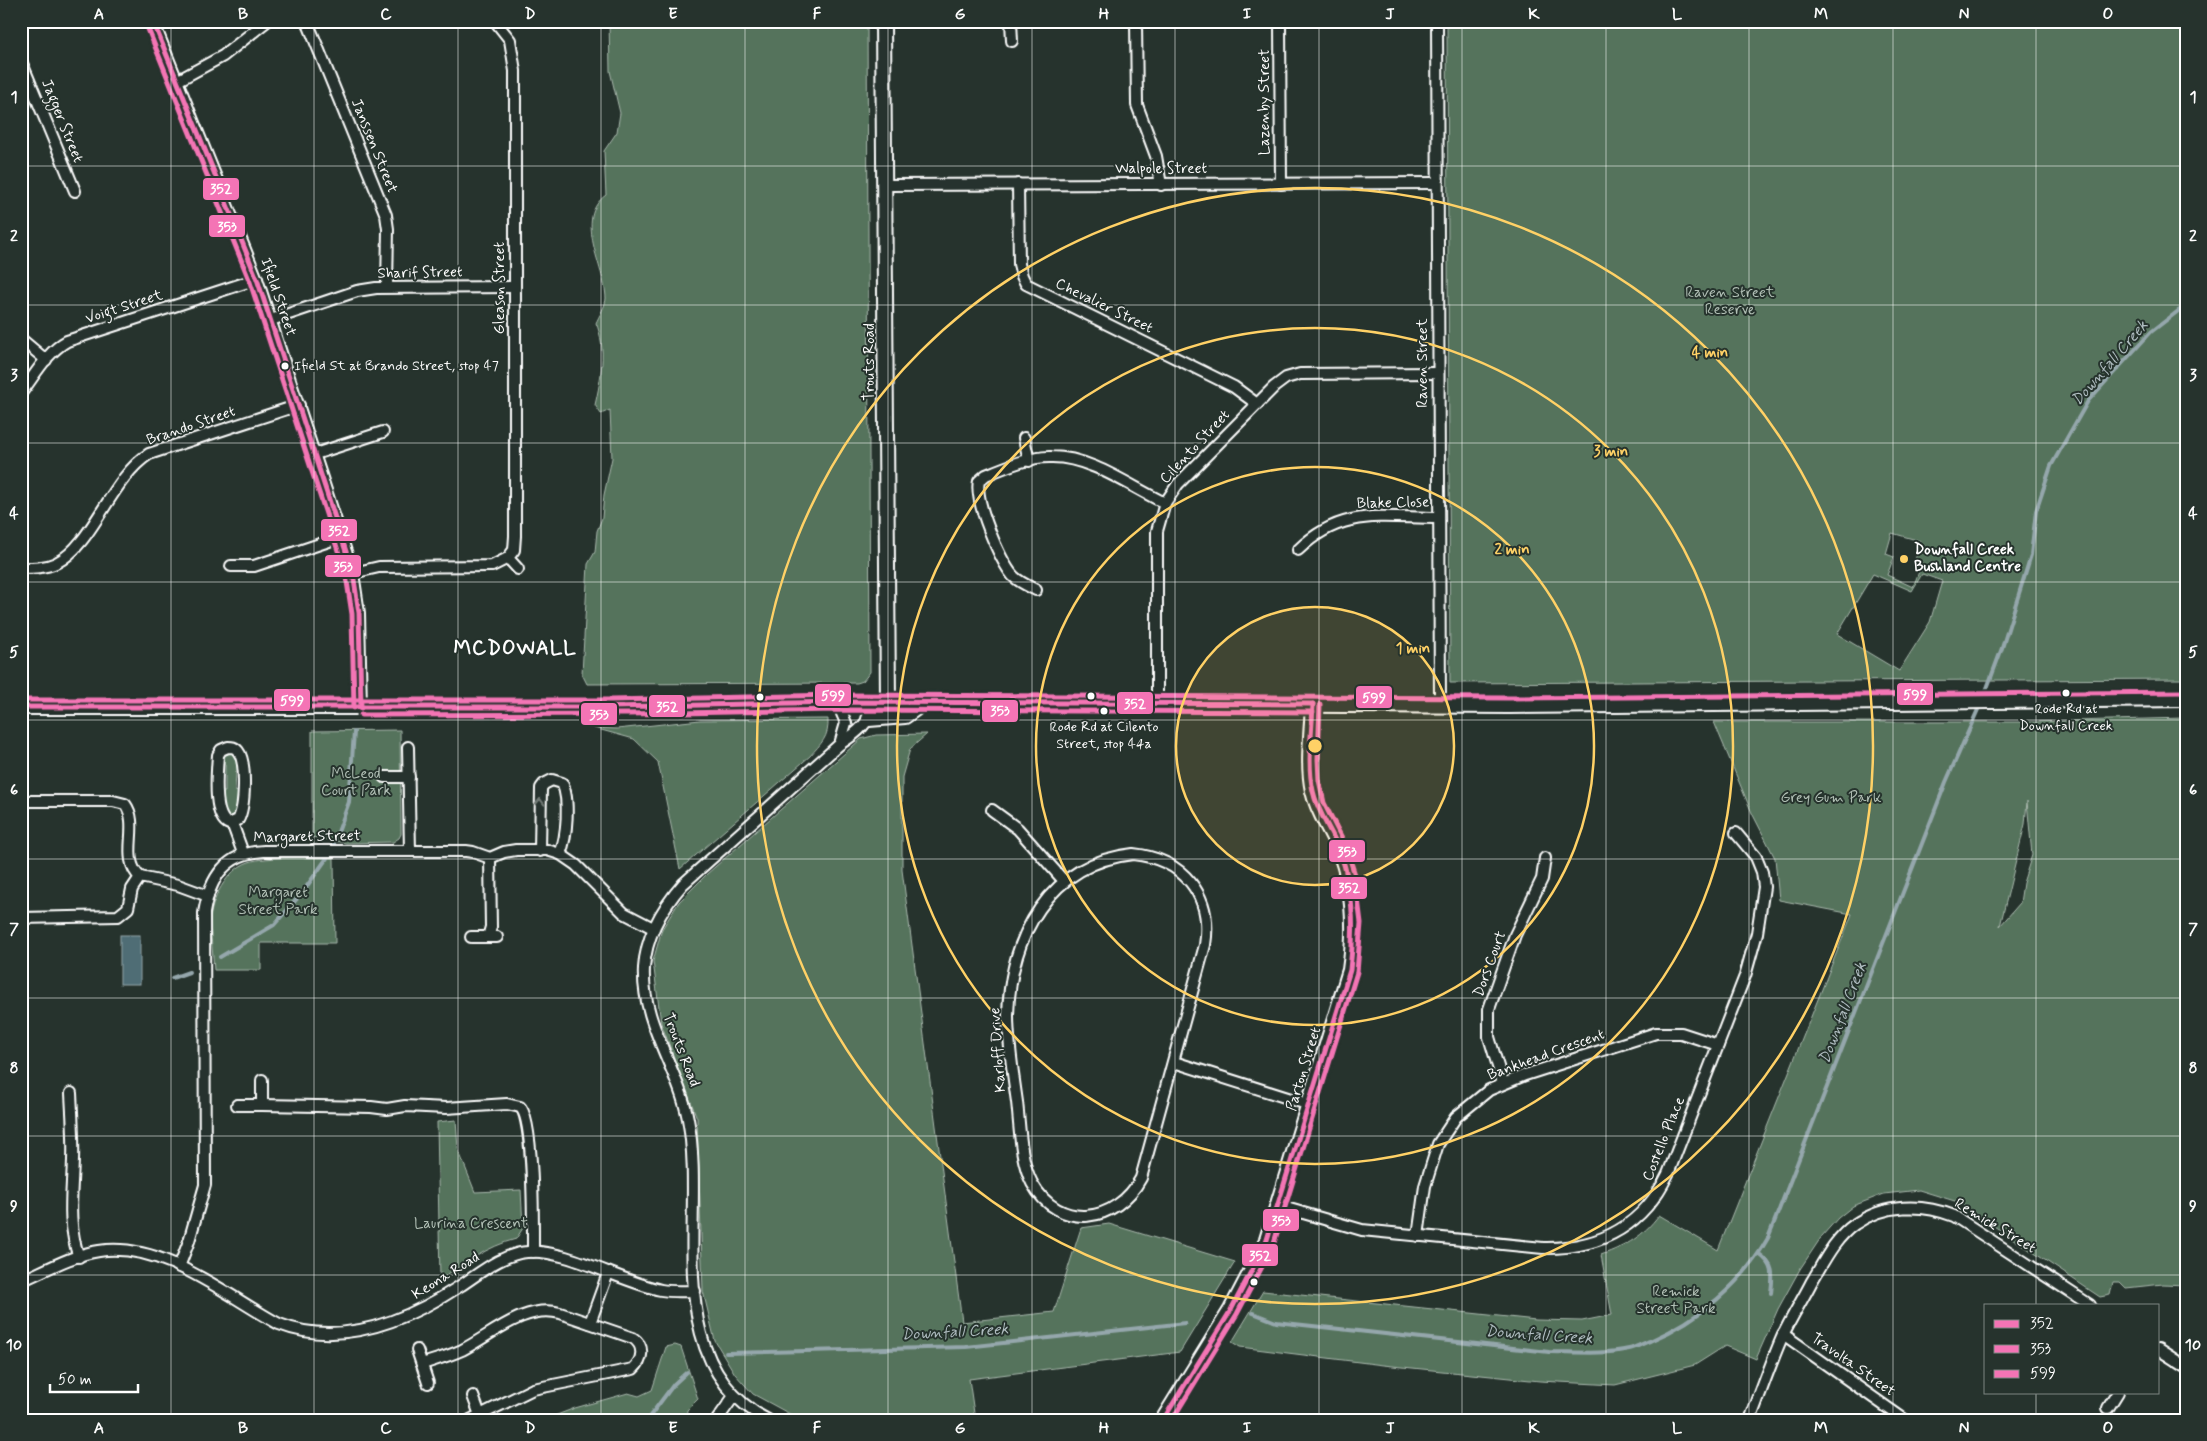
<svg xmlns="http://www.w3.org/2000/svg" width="2207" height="1441" font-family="Mynerve,sans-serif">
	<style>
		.green { fill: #54735c; stroke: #aab9ae; fill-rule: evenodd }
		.water { fill: #4f6d75; stroke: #95a7ac }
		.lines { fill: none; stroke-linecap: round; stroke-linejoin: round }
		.stream { stroke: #95a7ac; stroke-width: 4 }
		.street-casing { stroke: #fff; stroke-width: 14 }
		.secondary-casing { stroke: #fff; stroke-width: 18 }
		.street { stroke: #26332d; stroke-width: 10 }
		.secondary { stroke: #26332d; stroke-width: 14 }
		.bus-1-casing { stroke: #26332d; stroke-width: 9 }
		.bus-2-casing { stroke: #26332d; stroke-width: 9 }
		.bus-3-casing { stroke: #26332d; stroke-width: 9 }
		.bus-1 { stroke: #f474b5; stroke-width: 5 }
		.bus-2 { stroke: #f474b5; stroke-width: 5 }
		.bus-3 { stroke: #f474b5; stroke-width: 5 }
		.oneway { stroke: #727a76 }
		.grid { fill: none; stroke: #fff; stroke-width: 1; stroke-opacity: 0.55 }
		.ring { fill: none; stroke: #ffd166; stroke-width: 2.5 }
		.bus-dot { fill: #fff; stroke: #26332d; stroke-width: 2 }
		.poi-dot { fill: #ffd166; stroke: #26332d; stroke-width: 2 }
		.labels { text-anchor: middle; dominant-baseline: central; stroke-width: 4; stroke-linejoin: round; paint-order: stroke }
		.bus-label { font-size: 14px; fill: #fff; stroke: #26332d }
		.street-label { font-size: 15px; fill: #fff; stroke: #26332d }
		.park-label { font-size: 15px; fill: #b2c0b6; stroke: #26332d }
		.poi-label { font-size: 15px; font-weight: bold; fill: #fff; stroke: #26332d; text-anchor: start }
		.water-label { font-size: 16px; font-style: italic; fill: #b0bdc1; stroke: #26332d }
		.district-label { font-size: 20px; font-weight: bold; letter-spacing: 1px; fill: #fff; stroke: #26332d }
		.centre { fill: #ffd166; stroke: #26332d; stroke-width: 2.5 }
		.ring-label { font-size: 15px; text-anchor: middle; font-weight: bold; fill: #ffd166; stroke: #26332d; stroke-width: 4; stroke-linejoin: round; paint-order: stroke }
		.line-badge { stroke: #26332d; stroke-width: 2 }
		.badge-label { font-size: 14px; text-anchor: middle; font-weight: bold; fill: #fff }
		.neatline { fill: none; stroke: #fff; stroke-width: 2 }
		.grid-label { font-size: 16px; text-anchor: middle; font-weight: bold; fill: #fff }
	</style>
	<rect width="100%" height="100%" fill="#26332d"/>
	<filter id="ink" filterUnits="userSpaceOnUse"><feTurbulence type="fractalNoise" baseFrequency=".02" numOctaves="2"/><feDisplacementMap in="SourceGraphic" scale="10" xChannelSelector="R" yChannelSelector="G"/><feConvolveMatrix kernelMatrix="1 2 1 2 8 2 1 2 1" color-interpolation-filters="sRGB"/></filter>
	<g filter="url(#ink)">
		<!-- green -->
		<g class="green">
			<path d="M609,21h258l3,651 -7,9 -6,2 -270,1 -5,-10 6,-110 7,-12 2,-21 5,-13 2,-23 8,-37 -2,-48 -9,4 -6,-9c6,-26 12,-57 1,-82 3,-7 10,-18 10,-25 -1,-31 -33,-79 0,-103l-2,-44 13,-19 3,-19 -10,-42z"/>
			<path d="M1447,21h739v658l-736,4zM1892,533l28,8 -5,20 7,3 -9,23 -26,-12 7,-18 -8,-3zM1873,574l39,17 10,-17 20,7 -12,41 -31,49 -62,-37z"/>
			<path d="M2186,718v567l-23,-1 -37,4 -6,-6h-7l-3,13 -10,2 -142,-95 -39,-12 -35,4 -31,12 -15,12 -16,18 -22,33 -22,40 -22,50 -31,-13 -30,19 -80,20 -75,-4 -157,-16 -143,-18 -8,-5 31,-51 273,29 46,1 30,-6 -11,-60c27,-10 41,-18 58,-40l59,35 134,-336 -73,-14 -4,-42 -23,-45 -38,-91h319zM2027,801l5,54 -9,28 -3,20 -20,23 25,-102z"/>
			<path d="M823,719h5c1,19 -7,24 -18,37l-130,113 -22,-107 -24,-23 -40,-11 23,1 83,-9z"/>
			<path d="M400,730l1,104 -2,4 -6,4 -47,1 -34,-6v-106z"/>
			<path d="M927,734l-17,15 -8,28v93l60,452 92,-10 27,-84 28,-4 126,38 -55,90 -211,27 6,41h-174l-48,-26 -18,-20 -20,-33 -12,-50 -6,-173 -36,-95 -8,-62 9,-32 17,-27 28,-28 154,-135 15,-4z"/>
			<path d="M230,752l10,10v8l-4,2 -1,19 4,1 -1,20 -6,8 -7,-3 -4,-25h4v-28l-4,-1 2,-9z"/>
			<path d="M334,858l1,85h-74v27h-47c-1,-16 -3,-31 -4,-46 0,-24 17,-55 39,-62 17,-6 65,-4 85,-4z"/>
			<path d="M456,1120l2,29 17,43 46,-2 2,38 -7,11c-28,7 -52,25 -76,40l-3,-157z"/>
			<path d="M675,1345l6,2 17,52 -11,11 -1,10h-142l31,-12 53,-15 11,3 13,-6 14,-43z"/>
		</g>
		<!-- water -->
		<rect class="water" x="120" y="935" width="20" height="49"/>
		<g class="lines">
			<!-- stream -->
			<g class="stream">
				<path d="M1983,699l19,-51 29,-93 5,-44 15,-45 37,-65 63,-69 35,-27"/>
				<path d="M334,843l15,-41 5,-70"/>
				<path d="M220,957l54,-32 28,-32 25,-35"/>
				<path d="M172,978l17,-6"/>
				<path d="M1759,1254c16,11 14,21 12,39"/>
				<path d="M1253,1313l23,9 273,30c26,0 54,3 80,-3 7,-1 14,-6 21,-8 49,-21 92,-57 118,-103l178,-456 34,-77"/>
				<path d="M726,1353l240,-6 219,-24"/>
				<path d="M647,1420l27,-36 13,-12"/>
			</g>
			<defs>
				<g id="street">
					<path d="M153,21l104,258 96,294 6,40 2,95"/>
					<path d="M307,21l79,194 2,14 -1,58"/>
					<path d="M495,21l15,19 5,31v465l-1,14 -6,8 10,11"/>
					<path d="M1011,21l1,20"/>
					<path d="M1136,21l1,84 19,51 5,29"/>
					<path d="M1280,21l1,163"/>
					<path d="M1437,21l3,684"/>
					<path d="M21,61l54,130"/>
					<path d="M177,81l46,-25 44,-35"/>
					<path d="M1018,184l1,80 3,12 4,8 208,103 23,17"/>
					<path d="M886,185l551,-2"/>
					<path d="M271,320l86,-29 19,-3 139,-1"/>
					<path d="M21,339l25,21"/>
					<path d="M21,393c14,-18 26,-41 46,-52l190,-62"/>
					<path d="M1024,438l5,23"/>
					<path d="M315,454l68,-22"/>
					<path d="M1298,550c44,-43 84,-32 140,-32"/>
					<path d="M231,566h23l87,-29"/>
					<path d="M21,568c12,0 24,0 35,-5 37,-18 55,-85 93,-109l150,-49"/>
					<path d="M353,573l26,-6 113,-1 16,-8"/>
					<path d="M1036,590c-8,-4 -17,-8 -23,-14 -13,-16 -39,-75 -34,-95l7,-6c19,-8 46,-19 66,-18 39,0 79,30 113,46"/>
					<path d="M837,702l9,21 -6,21"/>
					<path d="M1157,704v-173l8,-28 13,-19 96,-97 12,-9 14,-4 138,-1"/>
					<path d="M228,747c4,0 7,0 10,4 9,11 7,57 0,69l-9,4c-17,-7 -12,-53 -11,-69l3,-5z"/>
					<path d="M408,747l2,104"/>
					<path d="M384,777h25"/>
					<path d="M21,801h92l12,3c16,21 -6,54 15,73"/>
					<path d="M992,810l26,19 46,52"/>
					<path d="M232,823l11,30"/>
					<path d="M540,851l1,-63 3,-4 8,-4 10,3c8,16 5,54 -2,71"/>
					<path d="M1133,854c50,5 80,41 72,91l-64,233c-24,45 -82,54 -109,5 -12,-23 -12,-55 -15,-81 -4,-29 -9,-58 -9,-87 2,-78 41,-152 125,-161z"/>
					<path d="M21,918l97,-2 10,-8 4,-19 8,-12 38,8 30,11"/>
					<path d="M471,937h26"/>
					<path d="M488,937l3,-10 -1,-69"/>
					<path d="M1174,1062l136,43"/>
					<path d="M1503,1083l-14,-46v-28l26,-74 27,-56 3,-21"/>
					<path d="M71,1093c1,22 3,45 2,67 -1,33 -6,65 6,97"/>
					<path d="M237,1105h25v-25"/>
					<path d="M262,1105l109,2 16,2 18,-3 41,2 61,-4 13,3c14,11 13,122 13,145"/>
					<path d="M1279,1206l83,24 181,18c58,1 100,-22 125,-74l77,-198 12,-43 7,-46 -2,-15 -6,-15 -20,-24"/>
					<path d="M1418,1236l7,-50 13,-42 18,-27 33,-27 36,-15 131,-42h25l37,12"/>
					<path d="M179,1267l10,-26 16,-56 -1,-272c6,-36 22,-60 60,-62h202l7,1 17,6 14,-6 12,-2h31l13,4 16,11 48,48 29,15"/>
					<path d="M21,1281c25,-11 51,-26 78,-30 63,-10 128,45 180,73 62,24 129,-4 181,-38 20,-13 42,-32 67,-34 38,-4 94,30 134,38 11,2 22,1 34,1"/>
					<path d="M590,1323l18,-50"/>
					<path d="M1783,1334l122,86"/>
					<path d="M2158,1349l28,18"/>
					<path d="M417,1350l11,33"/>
					<path d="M422,1364c13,-4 27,-8 40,-14 28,-14 64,-47 98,-37l73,25c12,8 10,22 0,31l-100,20 -63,31"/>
					<path d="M473,1396l7,19"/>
					<path d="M2108,1408l10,-16"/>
					<path d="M717,1420l17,-24"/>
					<path d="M768,1420c-111,-58 -61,-202 -80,-301 -10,-51 -47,-97 -44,-151 2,-33 18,-60 39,-84l157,-140c17,-11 31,-22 35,-42"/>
					<path d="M1750,1420c11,-28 21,-58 33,-85 9,-19 20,-36 29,-54 12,-20 23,-43 43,-57 30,-20 66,-21 99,-8l136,89"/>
				</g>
				<g id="secondary">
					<path d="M883,21l5,681"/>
					<path d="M21,707h590l226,-5 672,4 677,-7"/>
					<path d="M869,719l36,-3 18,-13"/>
					<path d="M1163,1420l68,-110 35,-67 84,-273c6,-42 4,-84 -12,-123 -8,-19 -21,-36 -25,-56 -6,-27 -1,-59 0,-87"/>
				</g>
			</defs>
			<!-- street casing -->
			<use href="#street" class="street-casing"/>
			<!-- secondary casing -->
			<use href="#secondary" class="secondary-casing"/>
			<!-- street -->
			<use href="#street" class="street"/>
			<!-- secondary -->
			<use href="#secondary" class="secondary"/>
			<defs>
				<g id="bus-1">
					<path d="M153,21l104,258 96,294 6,40 2,95"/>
					<path d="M21,707h590l226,-5 476,2"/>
					<path d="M1163,1420l68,-110 35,-67 84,-273c5,-42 4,-84 -12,-123 -8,-19 -21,-36 -25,-56 -6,-28 -1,-58 0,-87"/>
				</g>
				<g id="bus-2">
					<path d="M146,24l104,258 96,293 6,39 2,94"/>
					<path d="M361,715l267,-1 209,-4 476,2"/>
					<path d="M1172,1420l65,-106 36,-68 84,-274 4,-49 -6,-48 -10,-31 -21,-41 -5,-23 -1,-21 2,-55"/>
				</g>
				<path id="bus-3" d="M21,700h590l226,-5 672,3 677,-6"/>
			</defs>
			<!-- bus-1 casing -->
			<use href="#bus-1" class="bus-1-casing"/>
			<!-- bus-2 casing -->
			<use href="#bus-2" class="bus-2-casing"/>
			<!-- bus-3 casing -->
			<use href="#bus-3" class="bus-3-casing"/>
			<!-- bus-1 -->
			<use href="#bus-1" class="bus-1"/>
			<!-- bus-2 -->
			<use href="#bus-2" class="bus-2"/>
			<!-- bus-3 -->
			<use href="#bus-3" class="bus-3"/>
		</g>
		<!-- one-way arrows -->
		<defs><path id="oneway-chevron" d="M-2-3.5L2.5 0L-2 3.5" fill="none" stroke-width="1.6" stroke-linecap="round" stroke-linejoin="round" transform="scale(1.25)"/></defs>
		<use class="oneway" href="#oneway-chevron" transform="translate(540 802) rotate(-89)"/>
	</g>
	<!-- grid -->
	<path class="grid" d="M171,21v1399M314,21v1399M458,21v1399M601,21v1399M745,21v1399M888,21v1399M1032,21v1399M1175,21v1399M1319,21v1399M1462,21v1399M1606,21v1399M1749,21v1399M1893,21v1399M2036,21v1284M21,166h2165M21,305h2165M21,443h2165M21,582h2165M21,720h2165M21,859h2165M21,998h2165M21,1136h2165M21,1275h2165M2036,1392v28"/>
	<!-- distance rings -->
	<circle cx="1315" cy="746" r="139" fill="#ffd166" fill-opacity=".12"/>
	<g class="ring">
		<circle cx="1315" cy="746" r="139"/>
		<circle cx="1315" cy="746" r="279"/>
		<circle cx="1315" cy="746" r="418"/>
		<circle cx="1315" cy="746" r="558"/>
	</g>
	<!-- markers -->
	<g class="bus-dot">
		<circle cx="285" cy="366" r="4.5"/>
		<circle cx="2066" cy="693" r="4.5"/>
		<circle cx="1091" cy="696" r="4.5"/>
		<circle cx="760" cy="697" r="4.5"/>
		<circle cx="1104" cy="711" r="4.5"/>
		<circle cx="1254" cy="1282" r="4.5"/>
	</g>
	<circle class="poi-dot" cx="1904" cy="559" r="5"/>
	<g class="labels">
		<!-- bus labels -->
		<g class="bus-label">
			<text x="294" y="366" text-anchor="start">Ifield St at Brando Street, stop 47</text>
			<text x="2066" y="709">Rode Rd at<tspan x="2066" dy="17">Downfall Creek</tspan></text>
			<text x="1104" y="727">Rode Rd at Cilento<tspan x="1104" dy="17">Street, stop 44a</tspan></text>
		</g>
		<!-- street labels -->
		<g class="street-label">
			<text transform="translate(1265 102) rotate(-90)">Lazenby Street</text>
			<text transform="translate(62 121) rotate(68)">Jagger Street</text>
			<text transform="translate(374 146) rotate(68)">Janssen Street</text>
			<text x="1161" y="169">Walpole Street</text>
			<text transform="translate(420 273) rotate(-1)">Sharif Street</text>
			<text transform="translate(500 288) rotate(-90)">Gleason Street</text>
			<text transform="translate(278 297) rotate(71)">Ifield Street</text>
			<text transform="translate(1104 306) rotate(26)">Chevalier Street</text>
			<text transform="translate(124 307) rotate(-18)">Voigt Street</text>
			<text transform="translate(870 362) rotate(-90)">Trouts Road</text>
			<text transform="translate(1423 363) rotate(-90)">Raven Street</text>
			<text transform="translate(191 426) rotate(-19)">Brando Street</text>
			<text transform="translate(1195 447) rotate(-47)">Cilento Street</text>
			<text transform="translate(1393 503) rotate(-1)">Blake Close</text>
			<text transform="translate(307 837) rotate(-1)">Margaret Street</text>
			<text transform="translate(1490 964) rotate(-70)">Dors Court</text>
			<text transform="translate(681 1050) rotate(69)">Trouts Road</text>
			<text transform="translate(998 1050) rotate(-94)">Karloff Drive</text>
			<text transform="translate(1546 1055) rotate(-20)">Bankhead Crescent</text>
			<text transform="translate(1304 1069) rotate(-73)">Parton Street</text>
			<text transform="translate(1664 1139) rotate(-68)">Costello Place</text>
			<text transform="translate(1995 1226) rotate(31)">Remick Street</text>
			<text transform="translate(446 1276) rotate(-32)">Keona Road</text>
			<text transform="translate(1853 1365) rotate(35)">Travolta Street</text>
		</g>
		<!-- park labels -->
		<g class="park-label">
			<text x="1730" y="293">Raven Street<tspan x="1730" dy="17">Reserve</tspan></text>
			<text x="356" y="774">McLeod<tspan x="356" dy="17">Court Park</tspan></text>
			<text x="1831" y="798">Grey Gum Park</text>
			<text x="278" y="893">Margaret<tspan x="278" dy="17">Street Park</tspan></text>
			<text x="471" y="1224">Laurina Crescent</text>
			<text x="1676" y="1292">Remick<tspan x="1676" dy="17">Street Park</tspan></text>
		</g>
		<!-- poi labels -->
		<g class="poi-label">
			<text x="1914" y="550">Downfall Creek<tspan x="1914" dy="17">Bushland Centre</tspan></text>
		</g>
		<!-- water labels -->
		<g class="water-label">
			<text transform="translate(2110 363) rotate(-49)">Downfall Creek</text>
			<text transform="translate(1843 1013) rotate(-69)">Downfall Creek</text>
			<text transform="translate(955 1332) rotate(-3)">Downfall Creek</text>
			<text transform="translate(1539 1335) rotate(4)">Downfall Creek</text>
		</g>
		<!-- district labels -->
		<g class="district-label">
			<text x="515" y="648">MCDOWALL</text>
		</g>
	</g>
	<circle cx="1315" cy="746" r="8" class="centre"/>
	<g class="ring-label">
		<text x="1710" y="357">4 min</text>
		<text x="1611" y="456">3 min</text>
		<text x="1512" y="554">2 min</text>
		<text x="1413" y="653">1 min</text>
	</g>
	<g class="line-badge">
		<rect x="202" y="177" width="38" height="24" rx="5" fill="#f474b5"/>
		<rect x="208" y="214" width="38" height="24" rx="5" fill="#f474b5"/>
		<rect x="320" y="518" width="38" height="24" rx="5" fill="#f474b5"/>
		<rect x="324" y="554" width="38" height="24" rx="5" fill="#f474b5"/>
		<rect x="1896" y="682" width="38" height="24" rx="5" fill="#f474b5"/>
		<rect x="814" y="683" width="38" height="24" rx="5" fill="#f474b5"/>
		<rect x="1355" y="685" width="38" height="24" rx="5" fill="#f474b5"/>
		<rect x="273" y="688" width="38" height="24" rx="5" fill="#f474b5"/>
		<rect x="1116" y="691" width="38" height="24" rx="5" fill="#f474b5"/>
		<rect x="648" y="694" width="38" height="24" rx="5" fill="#f474b5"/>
		<rect x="981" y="699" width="38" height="24" rx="5" fill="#f474b5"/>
		<rect x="580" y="702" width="38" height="24" rx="5" fill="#f474b5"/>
		<rect x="1328" y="839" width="38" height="24" rx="5" fill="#f474b5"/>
		<rect x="1330" y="876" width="38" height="24" rx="5" fill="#f474b5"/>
		<rect x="1262" y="1208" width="38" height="24" rx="5" fill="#f474b5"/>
		<rect x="1241" y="1243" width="38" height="24" rx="5" fill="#f474b5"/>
	</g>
	<g class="badge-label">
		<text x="221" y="193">352</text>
		<text x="227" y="231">353</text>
		<text x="339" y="535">352</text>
		<text x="343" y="571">353</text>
		<text x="1915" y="699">599</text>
		<text x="833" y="700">599</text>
		<text x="1374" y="702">599</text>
		<text x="292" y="705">599</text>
		<text x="1135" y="708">352</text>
		<text x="667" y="711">352</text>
		<text x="1000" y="715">353</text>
		<text x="599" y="719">353</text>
		<text x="1347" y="856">353</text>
		<text x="1349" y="892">352</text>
		<text x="1281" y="1225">353</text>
		<text x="1260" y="1260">352</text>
	</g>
	<!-- margin -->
	<rect width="2207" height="1441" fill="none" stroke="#26332d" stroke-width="55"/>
	<!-- legend -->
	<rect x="1984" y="1304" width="175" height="90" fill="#26332d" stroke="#7d8581"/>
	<rect x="1994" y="1320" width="25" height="8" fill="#f474b5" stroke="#7d8581"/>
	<text x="2030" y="1328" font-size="15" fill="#ffffff">352</text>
	<rect x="1994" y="1345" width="25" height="8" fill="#f474b5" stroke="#7d8581"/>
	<text x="2030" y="1354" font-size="15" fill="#ffffff">353</text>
	<rect x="1994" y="1370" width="25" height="8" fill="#f474b5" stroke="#7d8581"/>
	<text x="2030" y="1378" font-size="15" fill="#ffffff">599</text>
	<!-- scale -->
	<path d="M50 1384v8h88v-8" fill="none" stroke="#ffffff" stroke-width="2.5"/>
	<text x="58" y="1384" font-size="15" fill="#ffffff" stroke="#26332d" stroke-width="4" paint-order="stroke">50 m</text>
	<rect x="28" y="28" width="2152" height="1386" class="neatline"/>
	<g class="grid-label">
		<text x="99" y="19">A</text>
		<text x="243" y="19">B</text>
		<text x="386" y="19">C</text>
		<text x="530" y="19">D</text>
		<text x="673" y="19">E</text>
		<text x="817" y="19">F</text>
		<text x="960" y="19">G</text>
		<text x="1104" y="19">H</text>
		<text x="1247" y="19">I</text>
		<text x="1390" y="19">J</text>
		<text x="1534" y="19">K</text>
		<text x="1677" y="19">L</text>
		<text x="1821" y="19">M</text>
		<text x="1964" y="19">N</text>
		<text x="2108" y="19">O</text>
		<text x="14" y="102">1</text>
		<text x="2193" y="102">1</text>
		<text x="14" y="241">2</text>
		<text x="2193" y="241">2</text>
		<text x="14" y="380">3</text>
		<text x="2193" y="380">3</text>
		<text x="14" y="518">4</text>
		<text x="2193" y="518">4</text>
		<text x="14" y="657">5</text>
		<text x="2193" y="657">5</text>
		<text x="14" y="795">6</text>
		<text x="2193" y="795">6</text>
		<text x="14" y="934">7</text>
		<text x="2193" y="934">7</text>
		<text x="14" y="1073">8</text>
		<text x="2193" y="1073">8</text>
		<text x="14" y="1211">9</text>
		<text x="2193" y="1211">9</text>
		<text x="14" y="1350">10</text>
		<text x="2193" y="1350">10</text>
		<text x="99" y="1433">A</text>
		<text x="243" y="1433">B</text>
		<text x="386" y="1433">C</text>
		<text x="530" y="1433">D</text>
		<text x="673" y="1433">E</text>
		<text x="817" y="1433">F</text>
		<text x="960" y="1433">G</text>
		<text x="1104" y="1433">H</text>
		<text x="1247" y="1433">I</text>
		<text x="1390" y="1433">J</text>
		<text x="1534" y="1433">K</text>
		<text x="1677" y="1433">L</text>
		<text x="1821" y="1433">M</text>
		<text x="1964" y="1433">N</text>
		<text x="2108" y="1433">O</text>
	</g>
</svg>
